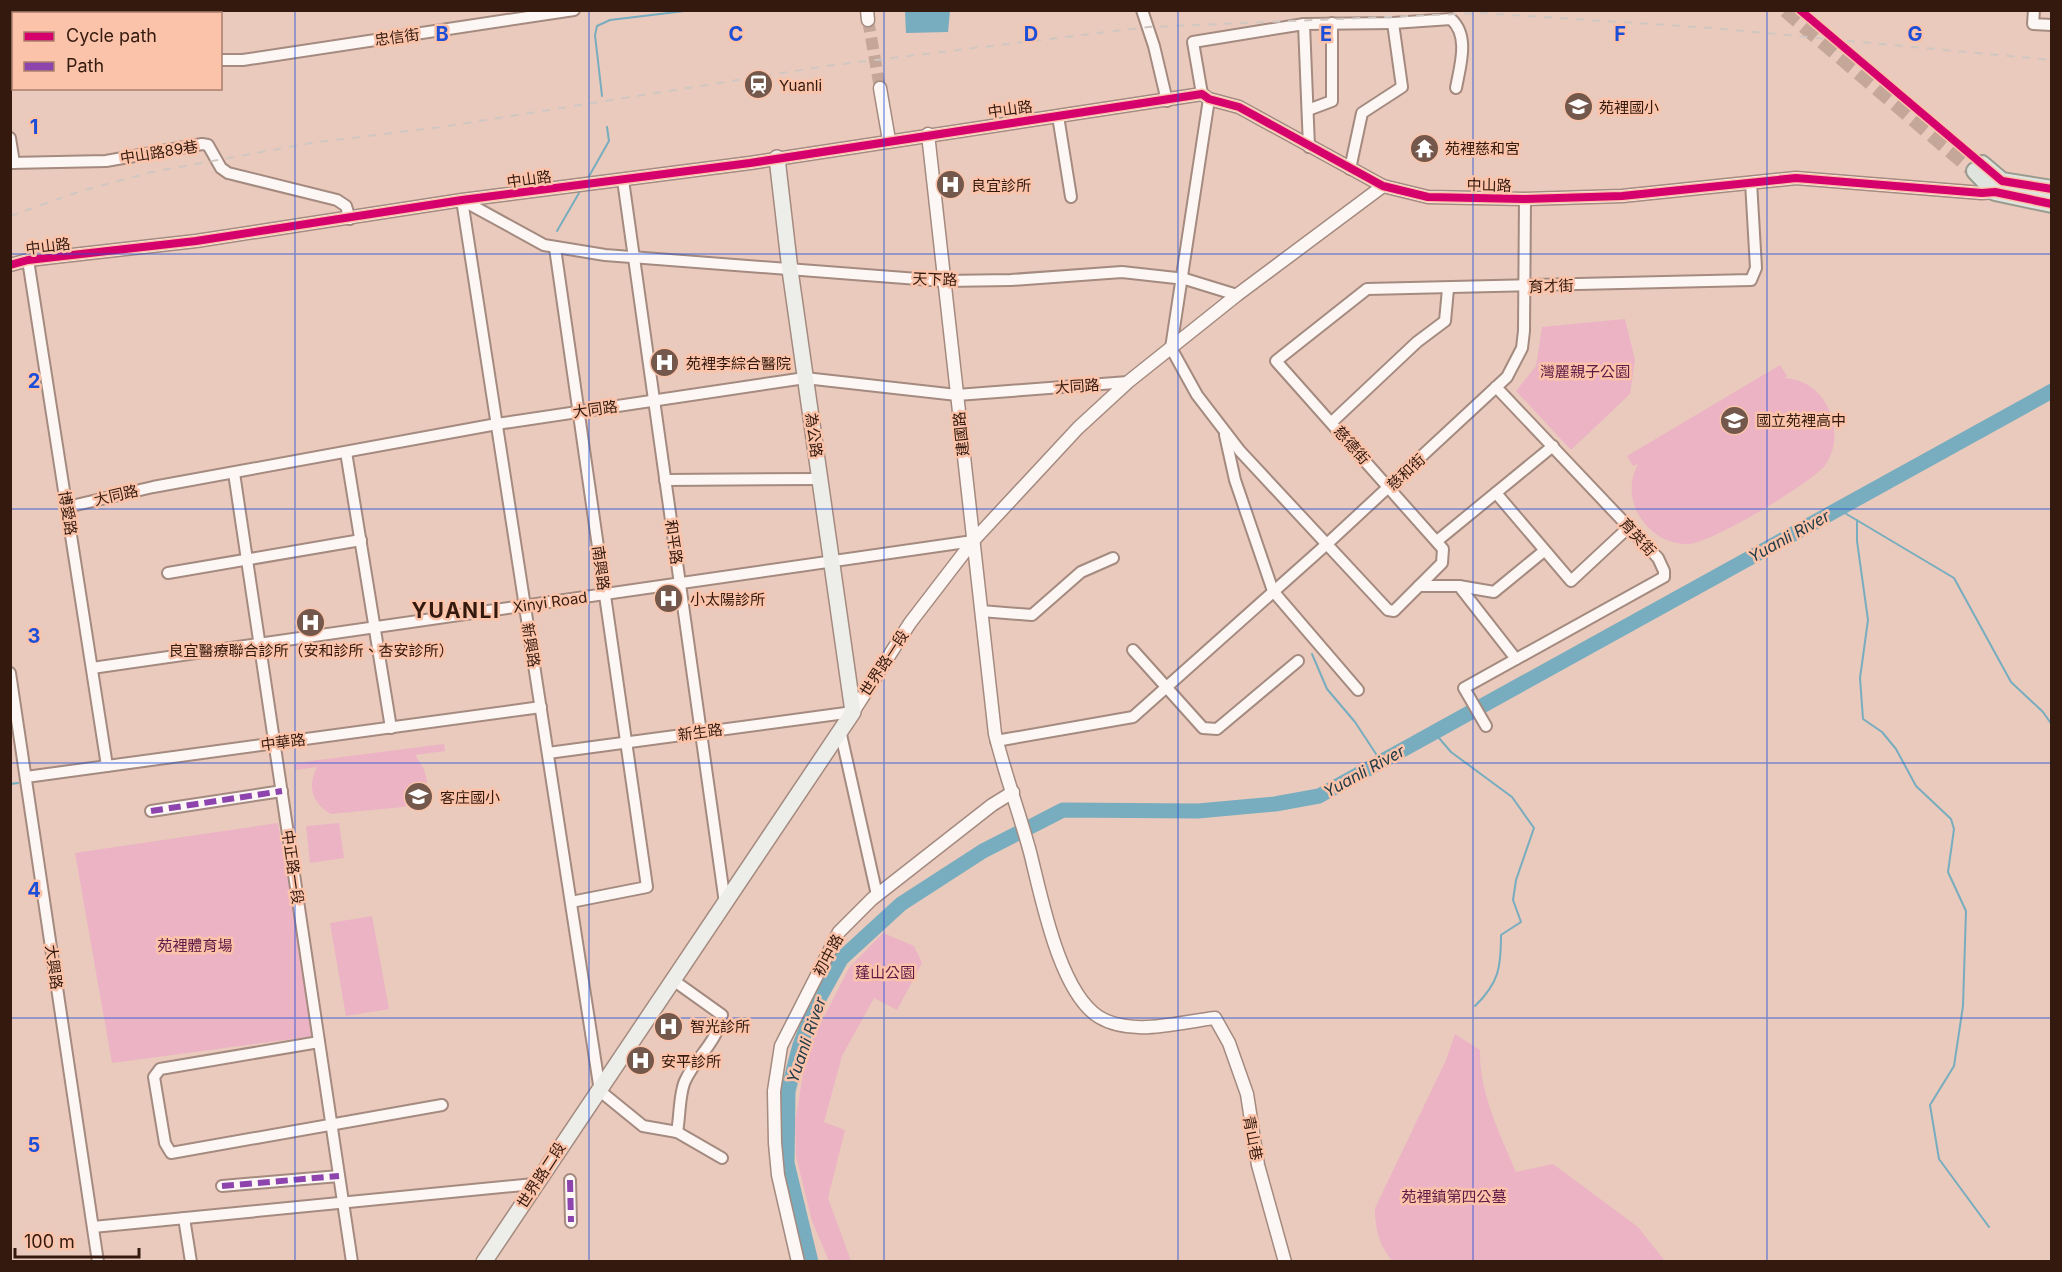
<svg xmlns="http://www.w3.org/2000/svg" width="2062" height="1272" font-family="Inter,'Noto Sans TC',sans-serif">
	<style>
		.green { fill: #ecb3c5 }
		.water { fill: #78adbf }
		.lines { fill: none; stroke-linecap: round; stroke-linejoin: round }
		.stream { stroke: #78adbf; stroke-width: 2 }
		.river { stroke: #78adbf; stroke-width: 15 }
		.tertiary-tunnel { stroke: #c5a799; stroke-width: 12; stroke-dasharray: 12 6; stroke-linecap: butt }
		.primary-tunnel { stroke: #c5a799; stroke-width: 16; stroke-dasharray: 16 8; stroke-linecap: butt }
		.minor-casing { stroke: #a48a7f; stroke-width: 14 }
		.tertiary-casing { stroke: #a48a7f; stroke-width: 15 }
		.secondary-casing { stroke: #a48a7f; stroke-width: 18 }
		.primary-casing { stroke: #9a9b8e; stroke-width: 20 }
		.minor { stroke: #fcf7f5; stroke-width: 10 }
		.tertiary { stroke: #fcf7f5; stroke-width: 12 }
		.secondary { stroke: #edeeea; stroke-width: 15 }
		.primary { stroke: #dfe4de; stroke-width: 16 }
		.rail { stroke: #d0c7c2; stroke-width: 2; stroke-dasharray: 8 8; stroke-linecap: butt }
		.quiet { stroke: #8e44ad; stroke-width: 6; stroke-dasharray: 12 6; stroke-linecap: butt }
		.cycleway-casing { stroke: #fbc3aa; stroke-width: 11 }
		.cycleway { stroke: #d6006c; stroke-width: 8 }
		.grid { fill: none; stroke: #1d4ed8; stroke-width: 1.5; stroke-opacity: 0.55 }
		.labels { text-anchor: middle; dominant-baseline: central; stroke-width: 5; stroke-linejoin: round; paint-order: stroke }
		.street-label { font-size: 15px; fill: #341a0e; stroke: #fbc3aa }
		.poi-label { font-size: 15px; fill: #341a0e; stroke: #fbc3aa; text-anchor: start }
		.park-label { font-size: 15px; fill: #601946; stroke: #fbc3aa }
		.water-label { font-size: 16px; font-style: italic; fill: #213c47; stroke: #fbc3aa }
		.district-label { font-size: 21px; font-weight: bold; letter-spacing: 1.5px; fill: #341a0e; stroke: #fbc3aa }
		.grid-label { font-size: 20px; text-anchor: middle; font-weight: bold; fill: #1d4ed8; stroke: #fbc3aa; stroke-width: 5; stroke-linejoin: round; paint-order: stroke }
	</style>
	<rect width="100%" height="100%" fill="#e9cabc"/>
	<!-- green -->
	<g class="green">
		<path d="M1625,319l10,41 -5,34 -59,56 -55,-59 20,-25 6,-39z"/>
		<path d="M1780,365l7,11 -3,2c41,1 64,52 42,86 -12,18 -115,79 -137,80 -19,1 -36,-9 -47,-24 -12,-17 -14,-37 -4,-56l-5,2 -6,-10z"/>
		<path d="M444,744l1,7 -30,4 9,14 3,12 -4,12 -8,10 -12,4 -72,7c-19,-10 -24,-28 -14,-47l-22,3v-7z"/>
		<path d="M278,823l37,213 -203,27 -37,-210z"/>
		<path d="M339,823l5,35 -34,5 -4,-37z"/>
		<path d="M372,916l17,93 -43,7 -16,-93z"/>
		<path d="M883,933l31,13 8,17 -25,47 -23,-12 -32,58 -18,66 21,8 -17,68 23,63h-22l-17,-40 -16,-65 -1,-34 12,-72 42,-82z"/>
		<path d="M1455,1034l25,16c-1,42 20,84 36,122l37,-8 85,63 27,34 -271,1c-15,-14 -19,-35 -19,-54l71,-148z"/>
	</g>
	<!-- water -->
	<path class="water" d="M905,11h45l-2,21 -42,1z"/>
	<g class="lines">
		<!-- stream -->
		<g class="stream">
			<path d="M602,96l-7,-61 2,-9 13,-6 83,-10"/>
			<path d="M588,178l21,-37 -2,-14"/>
			<path d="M557,231l22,-38"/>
			<path d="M1838,509l116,69 57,104 32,30 9,13"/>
			<path d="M1857,520v21l11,79 -8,58 3,41 19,13 14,17 20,37 35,33 3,10 -6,43 18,39 -3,95 -9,60 -24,39 9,54 50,68"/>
			<path d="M1312,654l15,35 28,33 25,38"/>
			<path d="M1433,731l18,21 61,45 22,31 -18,52 -3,20 8,22 -20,13c0,32 -2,48 -26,71"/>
			<path d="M10,784l8,-1"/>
		</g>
		<!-- river -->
		<path class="river" d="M811,1262l-24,-99 1,-72 12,-46 16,-41 25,-45 60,-55 82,-53 80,-41 135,1 77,-7 44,-8 733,-405"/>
		<!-- tertiary-tunnel -->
		<path class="tertiary-tunnel" d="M868,20l12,68"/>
		<!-- primary-tunnel -->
		<path class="primary-tunnel" d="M1786,10l189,161"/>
		<defs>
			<g id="minor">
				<path d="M1142,10l12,36 13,55"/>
				<path d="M2034,10l-1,14 19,1"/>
				<path d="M1304,24l89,-1 58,-4c19,17 9,47 5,69"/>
				<path d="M10,57h4"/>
				<path d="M220,60h23l331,-50"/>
				<path d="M1202,94l-9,-52 111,-18 5,123"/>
				<path d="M1209,99l-38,249 26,47 43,56 135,145 13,14 6,1 48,-48 1,-14 -167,-188 91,-72 384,-9 5,-12 -5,-86"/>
				<path d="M1308,110l24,-9v-78"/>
				<path d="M1058,116l13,81"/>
				<path d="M10,138l4,25"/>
				<path d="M10,163l96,-2 96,-17 6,1 13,23 7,5 109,27 9,6 4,13"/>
				<path d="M1350,169l12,-56 40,-26 -9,-64"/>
				<path d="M623,180l102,723"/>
				<path d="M462,200l138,891 43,35 34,6 45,26"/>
				<path d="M462,200l82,45 61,10 339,26 67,-1 111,-8 63,7 52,16"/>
				<path d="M555,248l92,639 -76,15"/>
				<path d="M28,260l79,506"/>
				<path d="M1332,422l85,-80 28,-21 3,-32"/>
				<path d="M1225,435l10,45 38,111 85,99"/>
				<path d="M346,452l45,276"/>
				<path d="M234,473l118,789"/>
				<path d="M665,480l155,-1"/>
				<path d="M1496,493l75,88 58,-54"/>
				<path d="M67,507l86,-20 344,-63 308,-46 152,17 171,-13"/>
				<path d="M1437,541l116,-95"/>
				<path d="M168,573l193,-33"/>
				<path d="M1419,586h40l35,6 50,-41"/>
				<path d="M1459,586l57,73"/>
				<path d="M981,611l51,4 49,-43 32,-14"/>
				<path d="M1133,650l70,78 14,1 81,-68"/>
				<path d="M92,668l881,-127"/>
				<path d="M10,673l88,589"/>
				<path d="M1486,726l-22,-38 200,-111v-6l-6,-13 -162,-171"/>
				<path d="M840,730l37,165"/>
				<path d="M996,741l137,-24 195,-174 179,-166 15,-29 2,-17 1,-132"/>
				<path d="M548,753l305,-41"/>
				<path d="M26,777l515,-70"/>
				<path d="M151,811l131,-20"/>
				<path d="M673,980l49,35c-5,28 -26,42 -37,66 -6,13 -5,36 -8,51"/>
				<path d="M319,1042l-159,27 -6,8 11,66 6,10 271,-48"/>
				<path d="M570,1180l1,42"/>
				<path d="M222,1186l117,-10"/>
				<path d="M184,1218l7,44"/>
				<path d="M93,1227l441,-43"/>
			</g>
			<g id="tertiary">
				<path d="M867,10l1,10"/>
				<path d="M880,88l9,52"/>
				<path d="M928,134l67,600c10,40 24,78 35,118 11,43 29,140 69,165 33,20 80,5 116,1l14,25 18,51 11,71 27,97"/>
				<path d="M10,265l18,-5 168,-19 266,-41 288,-37 452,-69 7,5 30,8 144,79 45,11 97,2 97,-3 174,-18 186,15 13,-1 3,-5"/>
				<path d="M853,712l57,-89 63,-82 105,-113 50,-46 109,-87 146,-109"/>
				<path d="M798,1262l-20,-87 -3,-32 -1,-52 7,-45 58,-114 33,-33 120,-94 21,-13"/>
			</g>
			<path id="secondary" d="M484,1262l369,-550 -63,-442 -13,-112"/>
			<g id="primary">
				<path d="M1982,164l20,17 50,8"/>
				<path d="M1975,171l20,21 57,12"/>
			</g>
		</defs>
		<!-- minor casing -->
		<use href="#minor" class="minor-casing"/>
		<!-- tertiary casing -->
		<use href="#tertiary" class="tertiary-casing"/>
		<!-- secondary casing -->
		<use href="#secondary" class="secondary-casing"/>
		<!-- primary casing -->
		<use href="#primary" class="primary-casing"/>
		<!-- minor -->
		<use href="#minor" class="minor"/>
		<!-- tertiary -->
		<use href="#tertiary" class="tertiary"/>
		<!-- secondary -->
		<use href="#secondary" class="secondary"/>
		<!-- primary -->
		<use href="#primary" class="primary"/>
		<!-- rail -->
		<path class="rail" d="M10,216l71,-25 71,-19 159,-29 130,-16 385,-61 322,-39 334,-14 230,15 340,32"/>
		<!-- quiet -->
		<g class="quiet">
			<path d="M151,811l131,-20"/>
			<path d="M570,1180l1,42"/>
			<path d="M222,1186l117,-10"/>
		</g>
		<defs>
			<g id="cycleway">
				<path d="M1800,10l202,171 50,8"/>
				<path d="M10,265l18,-5 168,-19 266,-41 288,-37 452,-69 7,5 30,8 144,79 45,11 97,2 97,-3 174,-18 186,15 13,-1 57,12"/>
			</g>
		</defs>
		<!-- cycleway casing -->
		<use href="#cycleway" class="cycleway-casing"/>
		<!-- cycleway -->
		<use href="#cycleway" class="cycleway"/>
	</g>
	<!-- grid -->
	<path class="grid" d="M295,10v1252M589,10v1252M884,10v1252M1178,10v1252M1473,10v1252M1767,10v1252M10,254h2042M10,509h2042M10,763h2042M10,1018h2042"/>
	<!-- icons -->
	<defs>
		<symbol id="station-disc" viewBox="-11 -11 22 22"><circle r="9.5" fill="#73584b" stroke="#fbc3aa"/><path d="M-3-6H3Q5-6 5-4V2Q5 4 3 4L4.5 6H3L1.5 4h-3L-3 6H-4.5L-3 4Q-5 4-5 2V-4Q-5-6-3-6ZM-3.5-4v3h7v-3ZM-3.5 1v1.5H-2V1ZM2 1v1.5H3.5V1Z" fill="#fff"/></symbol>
		<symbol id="school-disc" viewBox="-11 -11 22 22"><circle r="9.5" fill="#73584b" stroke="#fbc3aa"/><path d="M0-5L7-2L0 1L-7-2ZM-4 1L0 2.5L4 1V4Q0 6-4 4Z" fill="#fff"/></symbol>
		<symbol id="temple-disc" viewBox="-11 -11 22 22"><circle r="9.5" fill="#73584b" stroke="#fbc3aa"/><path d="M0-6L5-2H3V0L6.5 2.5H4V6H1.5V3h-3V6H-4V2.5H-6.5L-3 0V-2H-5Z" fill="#fff"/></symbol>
		<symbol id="hospital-disc" viewBox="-11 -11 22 22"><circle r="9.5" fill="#73584b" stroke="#fbc3aa"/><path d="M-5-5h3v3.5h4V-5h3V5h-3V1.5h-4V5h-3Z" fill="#fff"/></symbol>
	</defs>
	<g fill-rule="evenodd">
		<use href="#station-disc" x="742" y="68" width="33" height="33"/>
		<use href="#school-disc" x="1562" y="90" width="33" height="33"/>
		<use href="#temple-disc" x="1408" y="132" width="33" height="33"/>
		<use href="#hospital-disc" x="934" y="168" width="33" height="33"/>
		<use href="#hospital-disc" x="648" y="346" width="33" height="33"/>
		<use href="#school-disc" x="1718" y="404" width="33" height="33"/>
		<use href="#hospital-disc" x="652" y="582" width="33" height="33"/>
		<use href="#hospital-disc" x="294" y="606" width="33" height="33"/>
		<use href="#school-disc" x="402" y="780" width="33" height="33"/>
		<use href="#hospital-disc" x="652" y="1010" width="33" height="33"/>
		<use href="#hospital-disc" x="624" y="1044" width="33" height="33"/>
	</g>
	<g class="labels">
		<!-- street labels -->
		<g class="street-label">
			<text transform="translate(397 37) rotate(-8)">忠信街</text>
			<text transform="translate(1010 109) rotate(-8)">中山路</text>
			<text transform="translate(159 152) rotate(-9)">中山路89巷</text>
			<text transform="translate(529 179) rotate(-8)">中山路</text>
			<text transform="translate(1489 185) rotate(1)">中山路</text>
			<text transform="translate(48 246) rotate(-7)">中山路</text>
			<text transform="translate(935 279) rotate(2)">天下路</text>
			<text transform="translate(1551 286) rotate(-2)">育才街</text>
			<text transform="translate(1077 386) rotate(-4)">大同路</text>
			<text transform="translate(595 409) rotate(-8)">大同路</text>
			<text transform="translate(961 434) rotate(-96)">建國路</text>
			<text transform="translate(814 435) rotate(82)">為公路</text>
			<text transform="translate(1352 445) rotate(49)">慈德街</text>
			<text transform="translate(1406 472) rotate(-43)">慈和街</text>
			<text transform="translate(116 495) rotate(-13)">大同路</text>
			<text transform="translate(68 513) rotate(81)">博愛路</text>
			<text transform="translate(1638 537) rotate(47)">育英街</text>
			<text transform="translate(674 542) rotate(82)">和平路</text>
			<text transform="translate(601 568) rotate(82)">南興路</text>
			<text transform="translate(550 602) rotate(-8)">Xinyi Road</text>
			<text transform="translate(531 645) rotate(81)">新興路</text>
			<text transform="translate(884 663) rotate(-57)">世界路一段</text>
			<text transform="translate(700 732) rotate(-8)">新生路</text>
			<text transform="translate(283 742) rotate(-8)">中華路</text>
			<text transform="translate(293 867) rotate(82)">中正路一段</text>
			<text transform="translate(828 955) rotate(-62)">初中路</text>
			<text transform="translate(54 967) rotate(82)">大興路</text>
			<text transform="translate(1253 1138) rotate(79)">青山巷</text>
			<text transform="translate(541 1175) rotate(-57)">世界路二段</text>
		</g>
		<!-- poi labels -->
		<g class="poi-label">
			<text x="779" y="85">Yuanli</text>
			<text x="1599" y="107">苑裡國小</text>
			<text x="1445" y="148">苑裡慈和宮</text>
			<text x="971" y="185">良宜診所</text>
			<text x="686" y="363">苑裡李綜合醫院</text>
			<text x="1756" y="420">國立苑裡高中</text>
			<text x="690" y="599">小太陽診所</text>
			<text x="311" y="650" text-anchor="middle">良宜醫療聯合診所（安和診所、杏安診所）</text>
			<text x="440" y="797">客庄國小</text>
			<text x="690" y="1026">智光診所</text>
			<text x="661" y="1061">安平診所</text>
		</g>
		<!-- park labels -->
		<g class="park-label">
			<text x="1585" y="371">灣麗親子公園</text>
			<text x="195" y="945">苑裡體育場</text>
			<text x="885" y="972">蓬山公園</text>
			<text x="1454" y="1196">苑裡鎮第四公墓</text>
		</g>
		<!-- water labels -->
		<g class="water-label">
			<text transform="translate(1789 536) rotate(-29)">Yuanli River</text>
			<text transform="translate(1364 771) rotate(-29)">Yuanli River</text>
			<text transform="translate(806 1040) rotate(-71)">Yuanli River</text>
		</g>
		<!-- district labels -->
		<g class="district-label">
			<text x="456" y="610">YUANLI</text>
		</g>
	</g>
	<g class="grid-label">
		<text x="442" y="41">B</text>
		<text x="736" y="41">C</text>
		<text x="1031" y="41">D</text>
		<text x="1326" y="41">E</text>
		<text x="1620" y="41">F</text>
		<text x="1915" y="41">G</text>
		<text x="34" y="134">1</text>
		<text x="34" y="388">2</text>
		<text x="34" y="643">3</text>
		<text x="34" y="897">4</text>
		<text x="34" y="1152">5</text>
	</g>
	<!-- border -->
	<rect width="2062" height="1272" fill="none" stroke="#341a0e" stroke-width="24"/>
	<!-- legend -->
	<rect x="12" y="12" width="210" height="78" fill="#fbc3aa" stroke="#ab7f6c" stroke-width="1.5"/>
	<rect x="24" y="32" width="30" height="9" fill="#d6006c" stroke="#ab7f6c" stroke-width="1.5"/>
	<text x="66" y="42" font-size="18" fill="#341a0e">Cycle path</text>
	<rect x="24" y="62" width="30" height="9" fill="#8e44ad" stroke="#ab7f6c" stroke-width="1.5"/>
	<text x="66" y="72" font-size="18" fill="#341a0e">Path</text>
	<!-- scale -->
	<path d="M15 1248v9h124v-9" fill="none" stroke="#341a0e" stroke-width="3"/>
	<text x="24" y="1248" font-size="18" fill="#341a0e" stroke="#fbc3aa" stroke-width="4.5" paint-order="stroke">100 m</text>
</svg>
